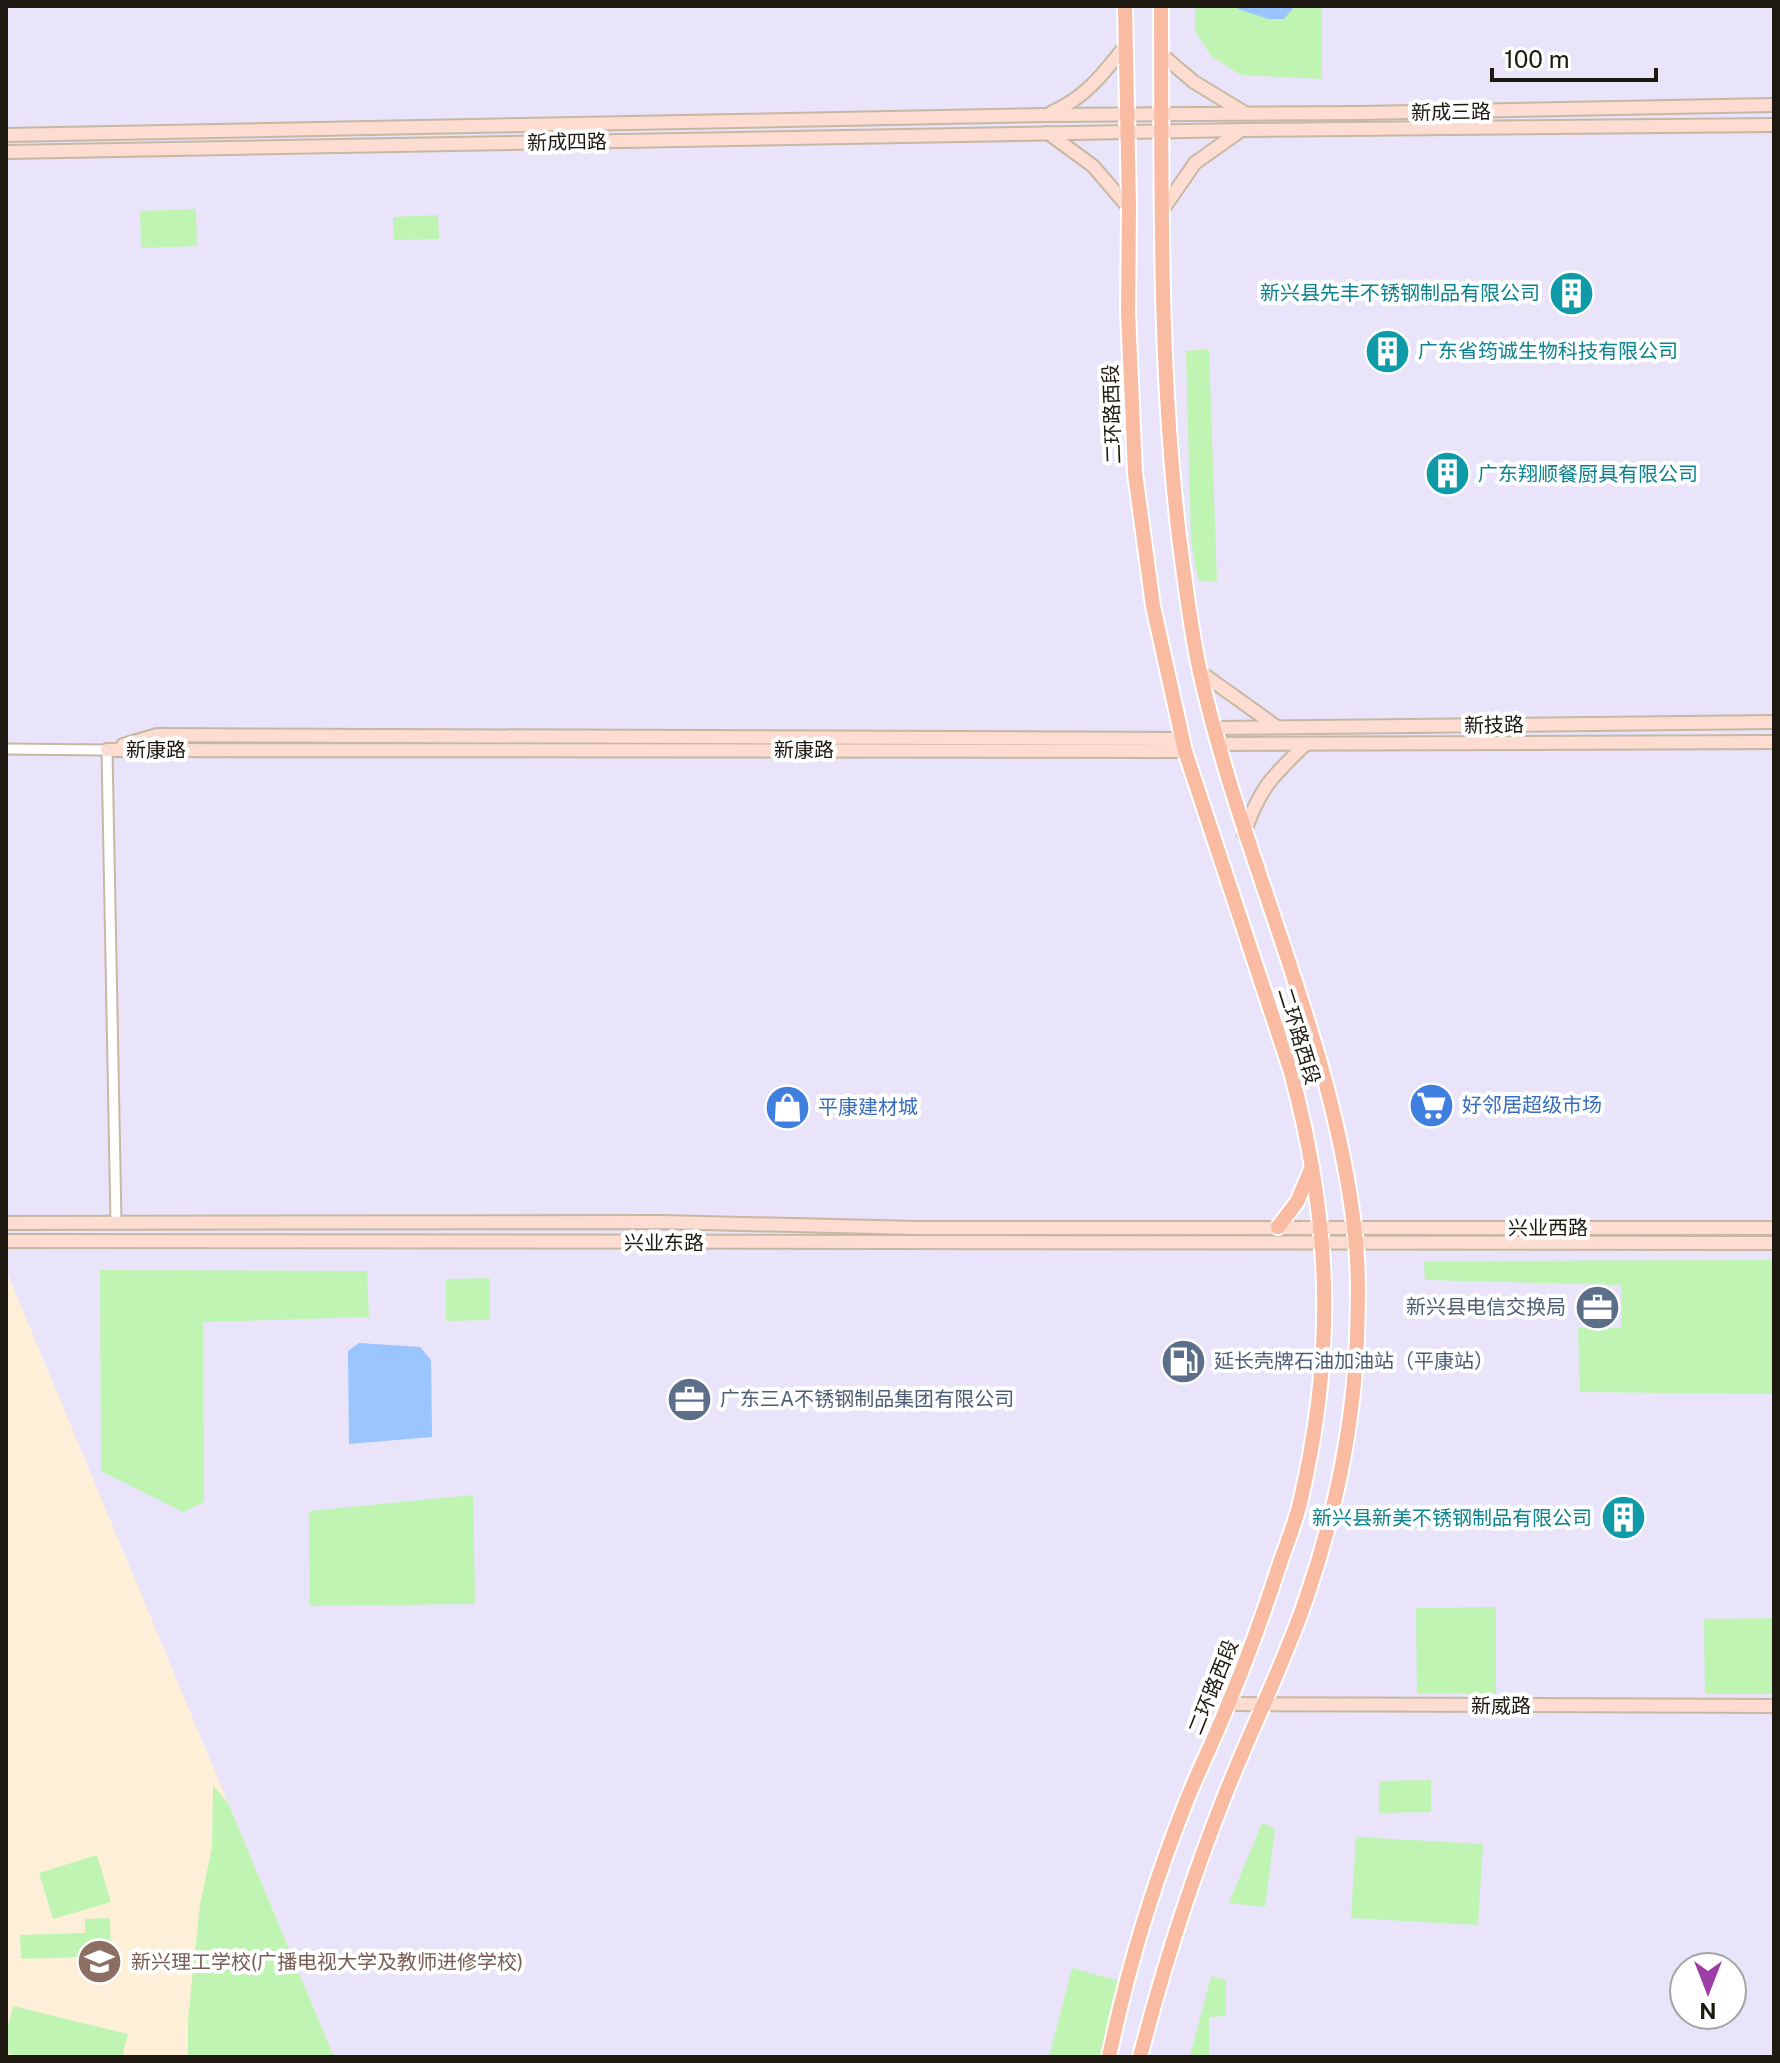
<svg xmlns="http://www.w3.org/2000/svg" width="1780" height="2063" font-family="'Public Sans','Noto Sans SC',sans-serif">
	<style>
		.industrial { fill: #e9e4fa; fill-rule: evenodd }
		.green { fill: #bff4b2 }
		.water { fill: #9ac5fe }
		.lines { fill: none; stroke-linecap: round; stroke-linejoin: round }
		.street-casing { stroke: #c6b8a2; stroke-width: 13 }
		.secondary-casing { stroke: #c6b8a2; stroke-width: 16 }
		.primary-casing { stroke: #fff; stroke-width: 18 }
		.street { stroke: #fff; stroke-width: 9 }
		.secondary { stroke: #fdddd1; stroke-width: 12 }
		.primary { stroke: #fabba3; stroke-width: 14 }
		.labels { text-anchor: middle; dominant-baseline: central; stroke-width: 8; stroke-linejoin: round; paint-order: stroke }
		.street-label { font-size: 20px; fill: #1d1810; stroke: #fff }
		.culture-label { font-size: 20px; fill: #0d838f; stroke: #fff; text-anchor: end }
		.shop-label { font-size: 20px; fill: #366cbe; stroke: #fff; text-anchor: start }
		.service-label { font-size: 20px; fill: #4e5e75; stroke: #fff; text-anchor: start }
		.education-label { font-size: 20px; fill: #785e54; stroke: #fff; text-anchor: start }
	</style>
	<rect width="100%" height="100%" fill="#fef0d8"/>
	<!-- industrial -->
	<path class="industrial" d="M6,6h1768v2051h-1440l-328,-787zM1684,1967h48v48h-48z"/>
	<!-- green -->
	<g class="green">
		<path d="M1195,6h127v73l-81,-4 -30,-19 -16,-25z"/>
		<path d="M196,209l1,37 -56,2 -1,-37z"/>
		<path d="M438,215l1,24 -45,1 -1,-23z"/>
		<path d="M1209,349l8,233 -19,-2 -7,-39 -5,-190z"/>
		<path d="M1774,1260v134l-194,-2 -2,-64h43v-43l-196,-5 -1,-19z"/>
		<path d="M100,1270l267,1 2,46 -166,5 1,180 -21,10 -82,-41z"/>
		<path d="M490,1278v42l-44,1v-42z"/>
		<path d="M473,1495l2,109 -165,2 -1,-95z"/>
		<path d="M1496,1607v86l-79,1 -1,-86z"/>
		<path d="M1774,1618v76h-69l-1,-75z"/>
		<path d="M1431,1780v32l-52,1v-32z"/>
		<path d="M213,1785l16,20 105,252h-146v-38l12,-115 12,-56z"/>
		<path d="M1262,1823l13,6 -10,78 -36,-4z"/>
		<path d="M1356,1837l127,7 -5,81 -127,-7z"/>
		<path d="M97,1855l14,47 -58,17 -14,-46z"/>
		<path d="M110,1918l1,38 -90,3 -1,-24 65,-2v-14z"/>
		<path d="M1072,1968l47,13 -17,76h-53z"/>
		<path d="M1211,1976l15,4v36l-17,1v40h-19z"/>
		<path d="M13,2006l115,28 -6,23h-101l-15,-4v-19z"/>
	</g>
	<!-- water -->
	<g class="water">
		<path d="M1237,6h56v2l-9,11h-16l-30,-10z"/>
		<path d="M359,1343l61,4 11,13 1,77 -83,7 -1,-93z"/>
	</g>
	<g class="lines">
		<defs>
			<path id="street" d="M6,749l101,1 9,472"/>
			<g id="secondary">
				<path d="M1161,54l33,28 51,31"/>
				<path d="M1052,112c33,-14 52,-39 74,-67"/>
				<path d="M1048,133l45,33 36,42"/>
				<path d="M6,135l1040,-20 314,-2 414,-8"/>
				<path d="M6,152l1237,-22 531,-5"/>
				<path d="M1161,212l34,-49 45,-32"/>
				<path d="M1200,672l77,55"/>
				<path d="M1215,728l559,-6"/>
				<path d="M1219,744l555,-2"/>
				<path d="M123,745l34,-10 1025,4"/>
				<path d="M107,750l1078,1"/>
				<path d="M1244,834c15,-45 28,-58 62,-90"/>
				<path d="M6,1223l655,-1 256,6h857"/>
				<path d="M6,1241l1768,2"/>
				<path d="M1229,1704l545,2"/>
			</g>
			<g id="primary">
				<path d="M1278,1227l19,-25 15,-35"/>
				<path d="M1109,2057c18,-87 44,-172 77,-255 13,-33 30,-66 43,-100 19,-45 35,-90 50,-136 7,-21 16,-42 21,-63 36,-152 31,-281 -9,-431l-106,-321 -32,-145 -18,-133 -7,-161 1,-104 -4,-202"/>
				<path d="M1140,2057c23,-89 51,-176 85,-262 26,-66 58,-129 81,-196 29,-84 47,-171 51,-259 1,-35 2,-72 -2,-106 -21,-193 -113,-373 -155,-562 -10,-45 -15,-91 -21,-136 -21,-176 -17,-353 -18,-530"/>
			</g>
		</defs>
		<!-- street casing -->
		<use href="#street" class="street-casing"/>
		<!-- secondary casing -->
		<use href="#secondary" class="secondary-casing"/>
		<!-- primary casing -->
		<use href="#primary" class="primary-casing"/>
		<!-- street -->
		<use href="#street" class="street"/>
		<!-- secondary -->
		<use href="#secondary" class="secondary"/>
		<!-- primary -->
		<use href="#primary" class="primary"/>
	</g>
	<!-- icons -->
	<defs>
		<symbol id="building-disc" viewBox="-11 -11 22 22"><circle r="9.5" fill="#0f9aa8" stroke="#fff"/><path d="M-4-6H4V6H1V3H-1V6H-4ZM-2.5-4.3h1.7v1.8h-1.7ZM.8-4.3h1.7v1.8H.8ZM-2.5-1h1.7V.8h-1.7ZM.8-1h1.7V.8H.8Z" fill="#fff"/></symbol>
		<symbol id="supermarket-disc" viewBox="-11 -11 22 22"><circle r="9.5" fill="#3f7fe0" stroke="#fff"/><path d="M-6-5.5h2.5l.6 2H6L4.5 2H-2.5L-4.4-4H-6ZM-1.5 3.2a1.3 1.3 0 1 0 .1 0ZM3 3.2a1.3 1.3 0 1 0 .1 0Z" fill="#fff"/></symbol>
		<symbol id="shop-disc" viewBox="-11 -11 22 22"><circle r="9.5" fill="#3f7fe0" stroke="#fff"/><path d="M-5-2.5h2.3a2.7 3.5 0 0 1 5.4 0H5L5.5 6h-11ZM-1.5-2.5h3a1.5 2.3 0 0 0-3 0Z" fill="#fff"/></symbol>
		<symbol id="office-disc" viewBox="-11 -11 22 22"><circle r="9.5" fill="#5c6f8a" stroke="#fff"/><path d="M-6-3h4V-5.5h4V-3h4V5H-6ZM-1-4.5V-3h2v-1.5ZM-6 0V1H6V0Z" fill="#fff"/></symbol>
		<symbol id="fuel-disc" viewBox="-11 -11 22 22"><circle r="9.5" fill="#5c6f8a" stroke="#fff"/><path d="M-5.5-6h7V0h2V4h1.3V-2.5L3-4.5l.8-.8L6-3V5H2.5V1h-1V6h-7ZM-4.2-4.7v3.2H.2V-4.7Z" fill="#fff"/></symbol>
		<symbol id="university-disc" viewBox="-11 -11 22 22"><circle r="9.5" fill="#8d6e63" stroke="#fff"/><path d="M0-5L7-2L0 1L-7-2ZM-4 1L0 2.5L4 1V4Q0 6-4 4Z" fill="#fff"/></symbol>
	</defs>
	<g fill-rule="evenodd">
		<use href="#building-disc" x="1546" y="268" width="51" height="51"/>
		<use href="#building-disc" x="1362" y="326" width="51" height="51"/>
		<use href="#building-disc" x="1422" y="448" width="51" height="51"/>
		<use href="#supermarket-disc" x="1406" y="1080" width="51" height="51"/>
		<use href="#shop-disc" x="762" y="1082" width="51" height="51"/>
		<use href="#office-disc" x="1572" y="1282" width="51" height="51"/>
		<use href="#fuel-disc" x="1158" y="1336" width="51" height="51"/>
		<use href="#office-disc" x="664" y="1374" width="51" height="51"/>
		<use href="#building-disc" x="1598" y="1492" width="51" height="51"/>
		<use href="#university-disc" x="74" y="1936" width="51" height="51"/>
	</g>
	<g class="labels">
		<!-- street labels -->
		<g class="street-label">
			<text transform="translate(1451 112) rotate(-1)">新成三路</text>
			<text transform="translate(567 142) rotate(-1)">新成四路</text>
			<text transform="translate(1112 414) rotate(-92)">二环路西段</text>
			<text transform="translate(1494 725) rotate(-1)">新技路</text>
			<text x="156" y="750">新康路</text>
			<text x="804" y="750">新康路</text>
			<text transform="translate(1299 1036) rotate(73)">二环路西段</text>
			<text x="1548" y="1228">兴业西路</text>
			<text x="664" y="1243">兴业东路</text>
			<text transform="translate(1213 1687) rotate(-68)">二环路西段</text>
			<text x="1501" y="1706">新威路</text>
		</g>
		<!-- culture labels -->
		<g class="culture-label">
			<text x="1540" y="293">新兴县先丰不锈钢制品有限公司</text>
			<text x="1418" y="351" text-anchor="start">广东省筠诚生物科技有限公司</text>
			<text x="1478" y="474" text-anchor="start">广东翔顺餐厨具有限公司</text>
			<text x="1592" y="1518">新兴县新美不锈钢制品有限公司</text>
		</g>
		<!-- shop labels -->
		<g class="shop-label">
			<text x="1462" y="1105">好邻居超级市场</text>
			<text x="818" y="1107">平康建材城</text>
		</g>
		<!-- service labels -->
		<g class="service-label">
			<text x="1566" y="1307" text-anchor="end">新兴县电信交换局</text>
			<text x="1214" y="1361">延长壳牌石油加油站（平康站）</text>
			<text x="720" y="1399">广东三A不锈钢制品集团有限公司</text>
		</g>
		<!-- education labels -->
		<g class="education-label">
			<text x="131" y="1962">新兴理工学校(广播电视大学及教师进修学校)</text>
		</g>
	</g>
	<!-- border -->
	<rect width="1780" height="2063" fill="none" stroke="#1d1810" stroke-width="16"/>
	<!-- north arrow -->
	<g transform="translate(1708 1991) rotate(180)"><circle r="38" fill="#ffffff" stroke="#a5a39f" stroke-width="2"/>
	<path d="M0-6L14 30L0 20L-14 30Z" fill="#9d3ea6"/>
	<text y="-12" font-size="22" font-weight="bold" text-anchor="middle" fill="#1d1810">N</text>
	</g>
	<!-- scale -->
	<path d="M1492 68v12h164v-12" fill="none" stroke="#1d1810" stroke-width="4"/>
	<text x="1504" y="68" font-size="24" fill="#1d1810" stroke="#ffffff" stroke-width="6" paint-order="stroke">100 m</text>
</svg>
